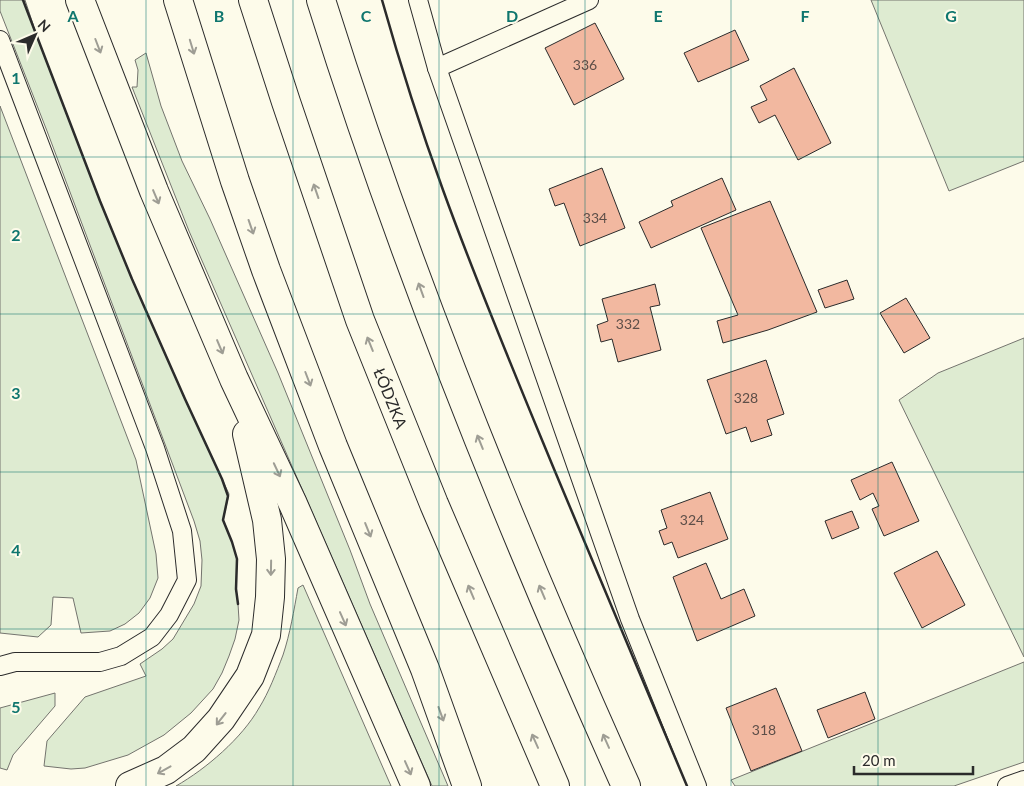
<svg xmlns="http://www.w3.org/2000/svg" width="1024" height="786" font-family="Lato,sans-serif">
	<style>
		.green { fill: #deebd1; stroke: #74746e }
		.building { fill: #f2b8a0; stroke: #2b2b2b }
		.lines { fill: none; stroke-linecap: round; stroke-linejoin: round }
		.service-casing { stroke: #2b2b2b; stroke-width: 20 }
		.primary-casing { stroke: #2b2b2b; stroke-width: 30 }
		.service { stroke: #fdfbea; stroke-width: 18 }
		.primary { stroke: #fdfbea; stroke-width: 28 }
		.wall { stroke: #2b2b2b; stroke-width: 2.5 }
		.oneway { stroke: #9e9d94 }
		.grid { fill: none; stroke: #0f766e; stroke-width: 1; stroke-opacity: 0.55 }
		.labels { text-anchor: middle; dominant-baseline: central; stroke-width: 4; stroke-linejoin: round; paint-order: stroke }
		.number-label { font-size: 14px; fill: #5d4e48 }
		.street-label { font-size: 16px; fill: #2b2b2b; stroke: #fdfbea }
		.grid-label { font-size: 16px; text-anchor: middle; font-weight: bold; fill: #0f766e; stroke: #fdfbea; stroke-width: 4; stroke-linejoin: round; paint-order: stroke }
	</style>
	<rect width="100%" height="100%" fill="#fdfbea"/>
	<!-- green -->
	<g class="green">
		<path d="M0,0h25l15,45 17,44 43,112 32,78 53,120 44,95 -6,26 9,22 5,17 -1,30 2,15 1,16 -4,19 -6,17 -7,17 -9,16 -22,24 -27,22 -36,20 -43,13 -14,1 -27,-3 3,-25 38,-44 61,-21 -6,-12 22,-15 11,-10 21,-35 7,-18 1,-26 -2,-19 -6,-20 -147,-390 -47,-120z"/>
		<path d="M871,0h153v161l-75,30z"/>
		<path d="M146,53l15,53 21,55 28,58 68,154 72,177 20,54 78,182h-16l-243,-555 -57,-144h5l1,-17 -3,-10z"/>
		<path d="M0,106l136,354 20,94 2,24 -8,20 -11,15 -14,11 -15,7 -29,2 -8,-35 -20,-1 -2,28 -13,12 -38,-4z"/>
		<path d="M1024,338v319l-125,-257 39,-27z"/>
		<path d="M303,585l88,201h-215c30,-17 66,-48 83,-78 10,-16 17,-35 24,-53 7,-21 11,-45 15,-67z"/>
		<path d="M1024,662v100l-70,24h-219l-4,-6z"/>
		<path d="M55,693v13l-42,49 -6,15 -7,-2v-60z"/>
	</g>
	<!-- building -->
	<g class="building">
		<path d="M595,23l29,56 -50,26 -29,-57z"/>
		<path d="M735,30l14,30 -51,22 -14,-29z"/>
		<path d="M794,68l37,75 -33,17 -23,-45 -16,8 -8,-16 16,-7 -7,-14z"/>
		<path d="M602,168l23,60 -45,18 -16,-43 -9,3 -6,-17z"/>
		<path d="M722,178l14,32 -85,38 -12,-26 34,-16 -2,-5z"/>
		<path d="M770,201l47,111 -49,18 -45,13 -6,-22 21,-6 -37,-87z"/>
		<path d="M847,280l7,19 -29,9 -7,-18z"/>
		<path d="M655,284l5,21 -10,2 11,43 -43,12 -6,-23 -11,3 -4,-17 11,-4 -6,-22z"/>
		<path d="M906,298l24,40 -26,15 -24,-40z"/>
		<path d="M766,360l18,54 -17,6 5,15 -21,7 -5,-15 -20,7 -19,-54z"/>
		<path d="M892,462l27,59 -35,15 -12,-27 7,-3 -6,-13 -13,7 -9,-20z"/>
		<path d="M710,492l18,47 -50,19 -6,-16 -8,3 -5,-14 8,-3 -6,-18z"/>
		<path d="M852,511l7,17 -27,11 -7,-18z"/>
		<path d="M937,551l28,54 -43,23 -28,-55z"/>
		<path d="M706,563l15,36 23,-10 11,27 -58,25 -24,-64z"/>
		<path d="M776,688l26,63 -51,20 -25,-63z"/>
		<path d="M865,692l10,27 -47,19 -11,-28z"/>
	</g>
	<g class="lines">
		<defs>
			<g id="service">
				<path d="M418,0l19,68 193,551 67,167"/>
				<path d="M0,40l155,408 27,83 5,49 -18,35 -17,22 -31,19 -21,6h-85l-15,4"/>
				<path d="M437,68l152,-68"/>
				<path d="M1007,786l17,-6"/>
			</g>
			<g id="primary">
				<path d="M80,0l74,191 80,188 59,125 123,282"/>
				<path d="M178,0l57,181 31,89 67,176 92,223 42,117"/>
				<path d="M253,0l33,102 74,218 74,184 121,282"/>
				<path d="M321,0c84,268 190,530 305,786"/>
				<path d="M130,786l36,-16 28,-21 27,-30 29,-43 16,-41 4,-38 1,-38 -4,-39 -20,-86"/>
			</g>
		</defs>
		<!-- service casing -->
		<use href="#service" class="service-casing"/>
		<!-- primary casing -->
		<use href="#primary" class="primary-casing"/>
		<!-- service -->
		<use href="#service" class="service"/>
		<!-- primary -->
		<use href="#primary" class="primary"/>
		<!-- wall -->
		<g class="wall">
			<path d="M23,0l77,201 32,78 53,120 37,80 6,17 -5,24 9,22 5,17 -1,30 2,15"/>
			<path d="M382,0c18,64 38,127 61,190 34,94 73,187 111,279 44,106 88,212 133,317"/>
		</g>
	</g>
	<!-- one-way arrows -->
	<defs><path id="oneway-shaft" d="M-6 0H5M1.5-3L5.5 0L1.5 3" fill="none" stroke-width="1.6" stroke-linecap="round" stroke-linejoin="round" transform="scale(1.25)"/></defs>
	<g class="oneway">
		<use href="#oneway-shaft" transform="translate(98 46) rotate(69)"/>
		<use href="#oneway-shaft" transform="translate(192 47) rotate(73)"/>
		<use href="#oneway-shaft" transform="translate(316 191) rotate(-109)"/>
		<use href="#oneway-shaft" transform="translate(156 197) rotate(67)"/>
		<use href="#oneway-shaft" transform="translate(251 227) rotate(71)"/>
		<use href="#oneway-shaft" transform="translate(421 290) rotate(-110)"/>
		<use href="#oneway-shaft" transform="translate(370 344) rotate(-112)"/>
		<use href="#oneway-shaft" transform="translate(220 347) rotate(67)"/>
		<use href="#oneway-shaft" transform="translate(308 379) rotate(69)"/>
		<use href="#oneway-shaft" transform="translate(480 442) rotate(-112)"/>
		<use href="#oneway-shaft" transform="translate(277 470) rotate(65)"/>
		<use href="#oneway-shaft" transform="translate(368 530) rotate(68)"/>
		<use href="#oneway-shaft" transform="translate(271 568) rotate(91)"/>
		<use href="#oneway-shaft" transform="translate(471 592) rotate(-113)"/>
		<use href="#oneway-shaft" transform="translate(542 592) rotate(-113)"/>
		<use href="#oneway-shaft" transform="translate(343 619) rotate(66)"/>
		<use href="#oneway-shaft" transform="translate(441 714) rotate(70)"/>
		<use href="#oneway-shaft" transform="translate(221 719) rotate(128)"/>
		<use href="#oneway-shaft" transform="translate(535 741) rotate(-114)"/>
		<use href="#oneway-shaft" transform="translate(606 741) rotate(-114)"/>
		<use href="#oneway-shaft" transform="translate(408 768) rotate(66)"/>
		<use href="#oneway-shaft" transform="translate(164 770) rotate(151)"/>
	</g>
	<!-- grid -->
	<path class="grid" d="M146,0v786M293,0v786M439,0v786M585,0v786M731,0v786M878,0v786M0,157h1024M0,314h1024M0,472h1024M0,629h1024"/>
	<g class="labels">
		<!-- number labels -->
		<g class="number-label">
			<text x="585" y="64">336</text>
			<text x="595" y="217">334</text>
			<text x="628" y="323">332</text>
			<text x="746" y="397">328</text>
			<text x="692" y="519">324</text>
			<text x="764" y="729">318</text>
		</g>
		<!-- street labels -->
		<g class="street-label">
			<text transform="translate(391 398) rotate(68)">ŁÓDZKA</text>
		</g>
	</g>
	<g class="grid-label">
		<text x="73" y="22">A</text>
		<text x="219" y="22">B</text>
		<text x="366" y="22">C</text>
		<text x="512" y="22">D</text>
		<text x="658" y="22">E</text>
		<text x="805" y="22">F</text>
		<text x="951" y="22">G</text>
		<text x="16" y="84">1</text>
		<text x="16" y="241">2</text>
		<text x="16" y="399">3</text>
		<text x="16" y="556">4</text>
		<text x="16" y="713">5</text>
	</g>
	<!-- north arrow -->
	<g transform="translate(35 35) rotate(45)" stroke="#fdfbea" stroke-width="4" paint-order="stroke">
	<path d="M0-4L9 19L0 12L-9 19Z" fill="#2b2b2b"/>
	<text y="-8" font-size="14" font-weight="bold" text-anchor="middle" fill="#2b2b2b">N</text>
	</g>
	<!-- scale -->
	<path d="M854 766v8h119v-8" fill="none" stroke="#2b2b2b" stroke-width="2.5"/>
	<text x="862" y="766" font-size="15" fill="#2b2b2b" stroke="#fdfbea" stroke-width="4" paint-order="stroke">20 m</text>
</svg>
